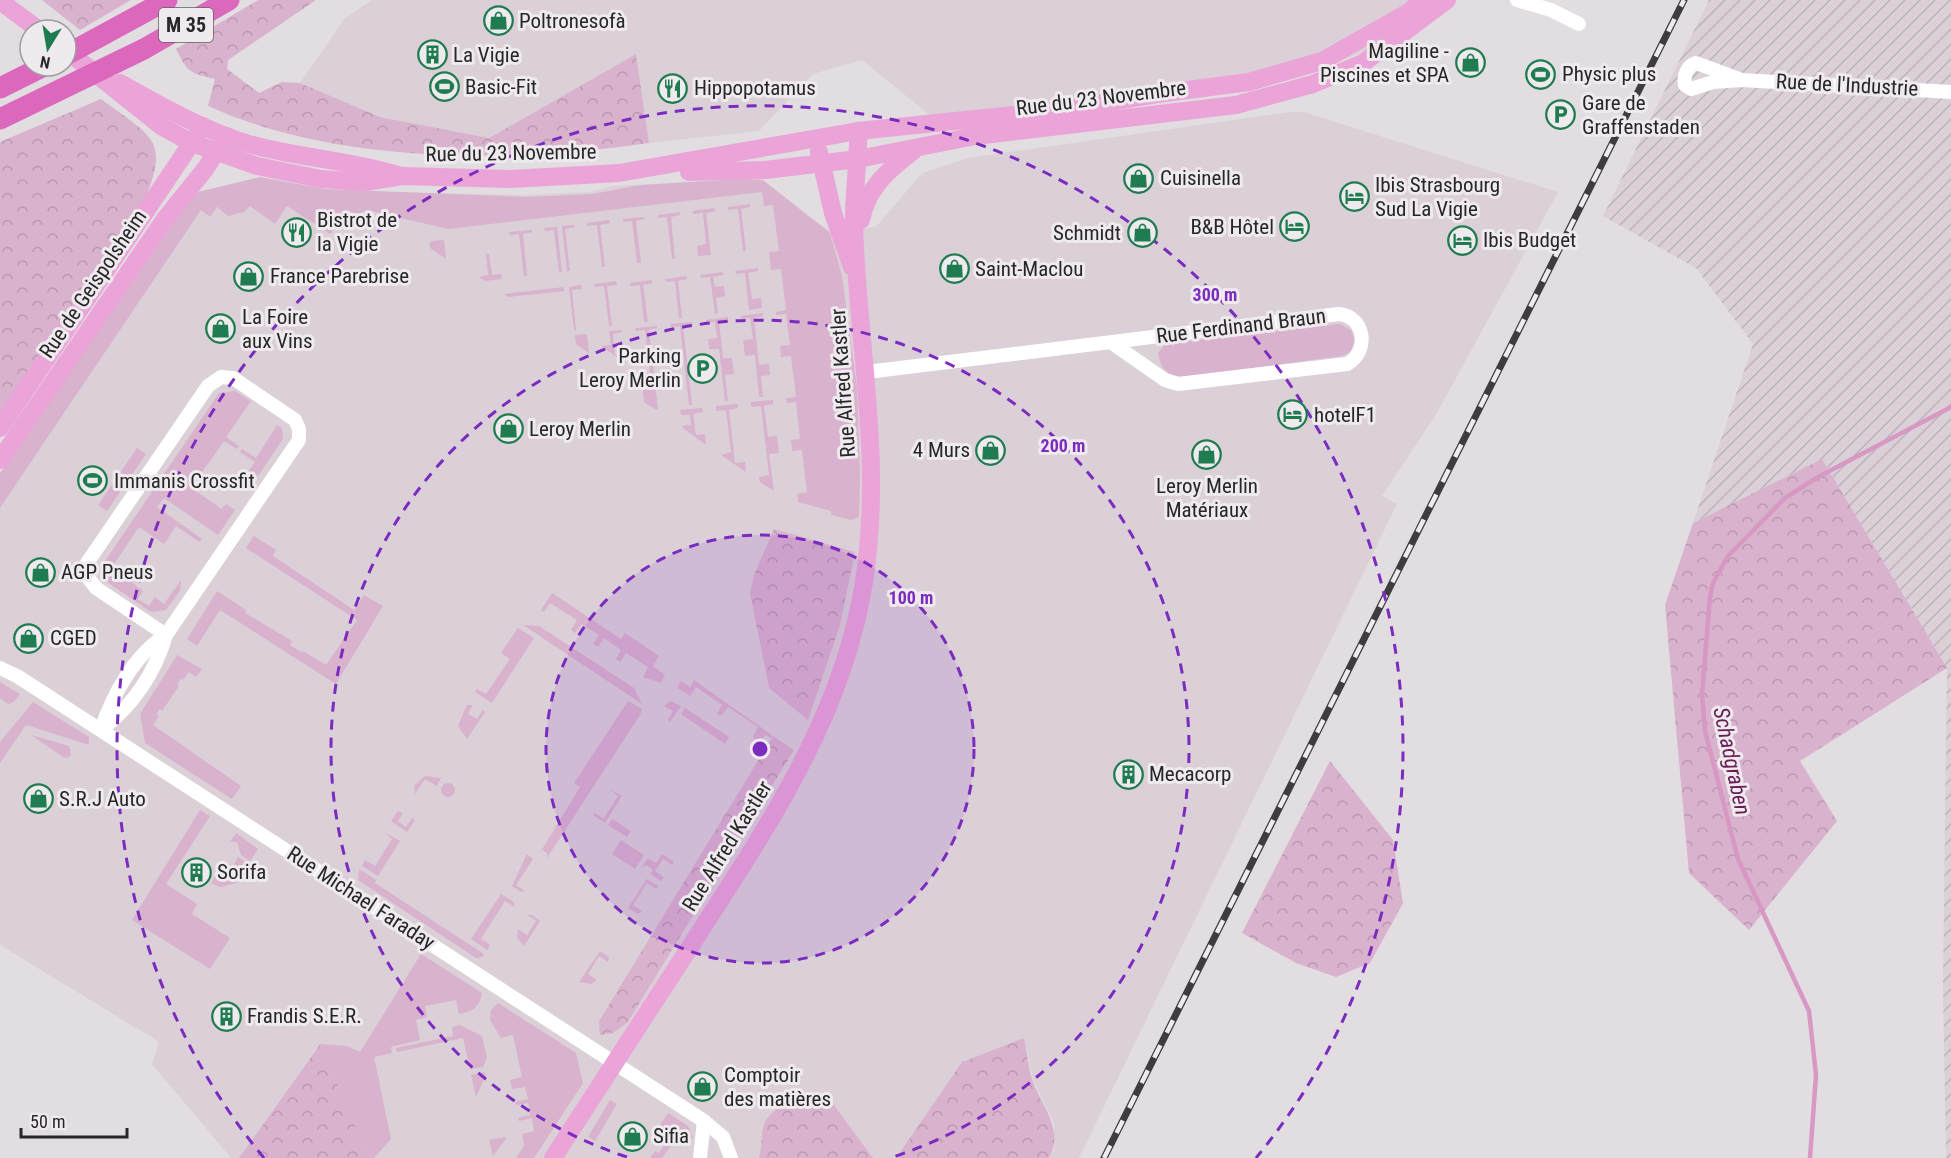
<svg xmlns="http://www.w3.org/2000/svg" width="1951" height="1158" font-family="'Roboto Condensed',sans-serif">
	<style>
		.built { fill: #dbd0d7; fill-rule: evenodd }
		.industrial { fill: url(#industrial-furrows) }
		.grass { fill: #d9b2cd }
		.forest { fill: url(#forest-crowns) }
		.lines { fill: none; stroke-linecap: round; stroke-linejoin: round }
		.stream { stroke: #d798c3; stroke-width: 4.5 }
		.minor { stroke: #fff; stroke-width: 14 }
		.major { stroke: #eaa4d8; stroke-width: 18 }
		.highway { stroke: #dc68be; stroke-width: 21 }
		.rail-casing { stroke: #3e3c3e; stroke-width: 7 }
		.rail { stroke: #efeaed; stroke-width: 4.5; stroke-dasharray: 14; stroke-linecap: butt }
		.ring { fill: none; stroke: #7b2cbf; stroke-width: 3; stroke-dasharray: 10 8 }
		.labels { text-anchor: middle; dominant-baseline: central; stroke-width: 6; stroke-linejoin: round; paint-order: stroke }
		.shield { fill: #efeaed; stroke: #646163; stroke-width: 1.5 }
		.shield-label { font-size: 20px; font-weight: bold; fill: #282628 }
		.poi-label { font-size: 21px; fill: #282628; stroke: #efeaed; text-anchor: start }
		.street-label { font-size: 21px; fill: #282628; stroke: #efeaed }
		.water-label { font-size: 22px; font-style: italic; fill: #671e56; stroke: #efeaed }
		.centre { fill: #7b2cbf; stroke: #efeaed; stroke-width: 3 }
		.ring-label { font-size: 18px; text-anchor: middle; font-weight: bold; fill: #7b2cbf; stroke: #efeaed; stroke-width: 6; stroke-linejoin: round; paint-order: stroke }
	</style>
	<defs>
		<pattern id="industrial-furrows" width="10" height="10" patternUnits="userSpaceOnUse" patternTransform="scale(1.5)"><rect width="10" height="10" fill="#dbd0d7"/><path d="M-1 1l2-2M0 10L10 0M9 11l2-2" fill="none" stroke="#bcb2b9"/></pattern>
		<pattern id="forest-crowns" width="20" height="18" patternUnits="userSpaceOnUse" patternTransform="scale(1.5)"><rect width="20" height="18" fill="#d9b2cd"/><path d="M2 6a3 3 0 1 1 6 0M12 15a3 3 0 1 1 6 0" fill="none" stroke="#ba99b0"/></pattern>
	</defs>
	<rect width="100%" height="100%" fill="#e2dde0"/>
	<!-- built -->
	<g class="built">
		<path d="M372,0h1053l-33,38 -61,28 -72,17 -327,34 -70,-57 -49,14 -54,57 -110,12 -13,-89 -147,84 -109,-21 -80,-34 45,-65z"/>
		<path d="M1290,112h14l254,80 -121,221 -55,83 15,8 -318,654h-30l5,-8v-27l-21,-43 -9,-42 -62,24 -66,96h-23l-39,-53 -71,22v20l-4,11h-390l-50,-114 -80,114h-8l-79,-94 7,-22 -159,-97v-437l201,-298 134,-19 190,4 66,-3 21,-6 147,-7 76,56 42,-9 45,-53 46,-15zM774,530l31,10 3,179 -39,-31 -19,-93zM773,736l21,15 -166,271 -27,13 -2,-14z"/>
	</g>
	<!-- industrial -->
	<path class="industrial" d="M1709,0h242v1158h-5l-3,-170 4,-320 -125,-209 -129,64 60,-179 -57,-76 -93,-52z"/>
	<!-- grass -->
	<g class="grass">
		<path d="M260,177l65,12 201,8 67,-3 48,-9 99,-6 23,1 67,53 12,43 15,112 3,87 -1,42 -8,3 -20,-5v-4l-33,-9 -1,-8 10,-2 -5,-42 -10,1 -1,-11 9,-1 -4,-37 -9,1 -1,-5 10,-1 -5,-41 -10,1 -1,-11 10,-1 -4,-31 -10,1v-3l10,-2 -5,-41 -10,1 -2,-18 10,-1 -6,-46 -9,1 -2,-14 -314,37 -81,-19 -10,5 -9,-5 -18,24 -43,-28 -12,18 -25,-18 -6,6 -16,4 -11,-9 -7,10 -9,-7 -201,298v-35l189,-273 9,-8z"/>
		<path d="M750,204v3l-9,2 5,42h-3l-5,-42 -10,1v-3z"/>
		<path d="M715,208v3l-9,2 5,42 -13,1 -1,-10 9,-2 -3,-31 -10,1v-3z"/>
		<path d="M680,212v3l-9,2 4,42h-3l-5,-42 -9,1v-3z"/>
		<path d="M644,217l1,2 -9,2 5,42h-4l-5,-42 -9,1v-3z"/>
		<path d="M609,220l1,3 -10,2 5,42h-3l-5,-42 -10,1v-3z"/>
		<path d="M574,225l1,2 -10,2 5,42h-3l-5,-45z"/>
		<path d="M557,227l5,45h-3l-5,-42 -9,1 -1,-3z"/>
		<path d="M532,230v2l-9,2 4,42h-3l-5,-42 -9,1 -1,-3z"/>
		<path d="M444,240l2,19 -15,-10 -2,-5 3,-3z"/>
		<path d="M486,254h3l3,21 9,-1 1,5 -17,2 -6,-4 9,-2z"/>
		<path d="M758,268v3l-10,2 4,26 9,-1 1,10 -13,2 -4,-37 -9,1 -1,-3z"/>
		<path d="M723,272v3l-10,2 2,10 9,-1 1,10 -9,2 2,15 -3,1 -5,-37 -9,1 -1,-3z"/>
		<path d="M687,276v3l-9,2 4,37h-3l-4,-37 -9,1 -1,-3z"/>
		<path d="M652,280v3l-9,2 5,37h-4l-4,-37 -10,1v-3z"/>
		<path d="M616,281l1,4 -10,1 5,40h-3l-5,-40 -9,1 -1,-3z"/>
		<path d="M581,285l1,4 -10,1 4,40h-2l-5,-43z"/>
		<path d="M564,287v4l-56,6 -4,-3z"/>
		<path d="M763,313v3l-9,2 5,47 10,-1 1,11 -9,1 2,21h-4l-4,-42 -10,1 -2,-16 10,-1 -3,-21 -9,1v-3z"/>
		<path d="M728,317v3l-9,1 4,37h9l2,16 -9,1 3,26h-3l-6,-52h-10l-1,-10 9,-1 -2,-16h-9v-2z"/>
		<path d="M692,322l1,2 -10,2 9,79h-3l-9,-79 -9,1 -1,-3z"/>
		<path d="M1340,324l11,6 4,11 -5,11 -8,4 -161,21c-15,-2 -21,-10 -23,-24l6,-7 9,-3z"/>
		<path d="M657,326v2l-8,2 9,79h-3l-11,-7 -3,-28 9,-2 -5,-42 -9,1 -1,-3z"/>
		<path d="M622,330v2l-9,2 2,21 10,-1 1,9 -25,-17 10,-1 -2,-14z"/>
		<path d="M587,334l2,19 -13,-9 -1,-9z"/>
		<path d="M235,391l16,10 -25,36 13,9 -2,3 -13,-8 -33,47 31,21 4,-5 9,6 -17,25 -54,-37 -7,9 45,32 -3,3 -23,-16 -12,18 -25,-17 -27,40 31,24 -5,8 11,7 6,-9 9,7 17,-24 -1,11 -14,19 -15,2 -47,-32 -3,-13 118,-174z"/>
		<path d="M773,400v4l-9,2 4,31 9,-1 2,17 -10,1 5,37 -14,-9 -1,-5 10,-2 -8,-69 -10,1v-5z"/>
		<path d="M738,404v4l-9,2 6,53 10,-1 1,10 -25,-17 10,-3 -5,-42 -10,1v-5z"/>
		<path d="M702,408l1,4 -10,2 3,21 9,-1 1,11 -23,-17 -1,-2 9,-1 -1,-10h-9l-1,-5z"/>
		<path d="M277,425l5,3 1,11 -35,52 -9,-6 16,-23 -15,-10 2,-3 14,9z"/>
		<path d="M137,448l9,6 -39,57 -9,-6z"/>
		<path d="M254,536l22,14 -3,6 81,54 10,-15 19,11 -47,78 -116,-74 -23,36 -10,-7 30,-48 29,19 -1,3 47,28 -2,4 11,7 2,-1 23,14 31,-45 -111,-72z"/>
		<path d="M552,593l69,46 4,-6 34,23 -6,10 12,9 -4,8 -18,-6 5,-10 -22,-14 -6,9 -4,-3 5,-9 -17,-12 -6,9 -5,-3 6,-9 -17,-11 -7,9 -4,-3 6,-10 -27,-17 -6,9 -3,-2z"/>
		<path d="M523,625l16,1 95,62 8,16z"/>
		<path d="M518,628l16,10 -42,65 -17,-11 2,-3 9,5 24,-35 -9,-6z"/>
		<path d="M177,655l25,14 -6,8 -7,-5 -6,8 -2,-1 -4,5 2,2 -17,25 -2,-2 -4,5 3,2 -6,9 88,61 -9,13 -87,-56 -5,-29z"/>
		<path d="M694,680l79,56 -2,2 -6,-3 -6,9 -6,-7 5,-10 -30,-20 -7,9 -4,-2 5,-9 -26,-18 -6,9 -13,-8 4,-7 9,6z"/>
		<path d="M0,682l20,12 -6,8 -6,2 -8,-6z"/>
		<path d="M628,701l14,8 -2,6 -93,143v-5l-5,-3 -4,6 42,-69 -6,-4z"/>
		<path d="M670,701l11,5 -11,16 -2,-2 5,-9 -9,-5z"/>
		<path d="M33,702l56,35v8l-63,-20 -26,38v-21z"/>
		<path d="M467,705h6l-5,9 9,5 6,-9 2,2 -18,27 -9,-13z"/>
		<path d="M685,708l44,29 -4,7 -44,-30z"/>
		<path d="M31,735l38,11 2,9 -4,3 -4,-1z"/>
		<path d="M425,776l16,2 -4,8 -12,-7 -10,15 -1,-8z"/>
		<circle cx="448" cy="790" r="7"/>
		<path d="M610,789l12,7 -17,27 -12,-8 1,-2 10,5 14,-22z"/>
		<path d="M200,810l10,6 -44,68 31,20 -5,10 38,24 -20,31 -78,-49z"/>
		<path d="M398,811l5,2 -5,8 8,6 6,-9 3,2 -8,12 -16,-11z"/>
		<path d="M612,819l19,12 -4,6 -19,-12z"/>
		<path d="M384,832l16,9 -22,35 -16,-10 3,-6 10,6 17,-27z"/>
		<path d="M236,833l22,16 -8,12 -9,-6 -4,-13h-7z"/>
		<path d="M621,840l23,15 -9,14 -23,-15z"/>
		<path d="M527,854l6,5 -17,26 9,6 -4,1 -9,-6z"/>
		<path d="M662,854l12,8 -2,3 -9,-6 -8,12 9,6 -3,4 -11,-7 3,-4 -7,-5 -5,3 7,-10 8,5z"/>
		<path d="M238,857l11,7 -13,19 -16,4 -9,-4 14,-22 8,5z"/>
		<path d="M359,869l17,11 -1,3 109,71 -1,3 -7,1 -118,-78z"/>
		<path d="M647,879l11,7 -2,3 -9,-6 -14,22 9,6 -4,3 -10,-6z"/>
		<path d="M501,894l13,8 1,5 -10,-6 -24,38 9,6 -3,5 -16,-11z"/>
		<path d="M527,915h5l8,6 -16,25 -7,-8 1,-9 9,6 9,-14z"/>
		<path d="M600,951l9,6 -1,5 -9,-6 -11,18 9,6 -6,4 -12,-2z"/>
		<path d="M421,954l61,39c-2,14 -10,19 -23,21l-3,-14 -31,6 2,11 -11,3 4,20 -29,7 1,6 -18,4 17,82 -17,19h-5l-49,-114 27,2 13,6z"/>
		<path d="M498,1003l78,50 7,30 -49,75h-18l8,-12 -2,-12 12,-3 -2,-13 -13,3 -1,-3 12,-3 -2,-12 -12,2 -1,-3 13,-3 -3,-12 -13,2 -2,-9 12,-3 -9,-42 -12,3 -11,-18 1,-10z"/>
		<path d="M460,1025l22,11 5,22 -4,9 -13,2 -7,-31 -66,14 -1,-4 57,-12 -1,-9z"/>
		<path d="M484,1072l2,3 -10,22 -5,-22z"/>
		<path d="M610,1100l7,4 -22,37 -7,-4z"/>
		<path d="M668,1113l20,13 5,12 -23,9 -8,11h-12l5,-7 4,2 12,-18 -11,-10z"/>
		<path d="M505,1137l1,2 -13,17 -4,-16z"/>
	</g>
	<!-- forest -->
	<g class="forest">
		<path d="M42,0h89l-51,30z"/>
		<path d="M258,0h58l-88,60 -1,9 32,24 23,-11 18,1 80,34 109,21 147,-84 13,89c-139,20 -311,22 -441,-37l7,-27c-25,-6 -27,-6 -39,-30z"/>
		<path d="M101,99c54,40 70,40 40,110l-141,205v-272z"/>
		<path d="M1822,459l125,209 -147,93 37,60 -88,109 -60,-57 -24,-268 28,-82z"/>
		<path d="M774,529l81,23 -15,73 -32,95 -39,-32 -19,-94 4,-19z"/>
		<path d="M773,736l21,14 -166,272 -15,11 -13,2 -1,-14z"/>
		<path d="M1330,761l63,79 10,63 -33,60 -34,14 -40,-14 -54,-30z"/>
		<path d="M1024,1038c3,13 4,28 8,41 9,27 33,50 17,79h-153l66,-96z"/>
		<path d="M320,1044l49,114h-130z"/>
		<path d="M807,1095l27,10 39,53h-114c3,-10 2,-19 4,-29 3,-20 28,-27 44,-34z"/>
	</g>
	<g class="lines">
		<!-- stream -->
		<path class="stream" d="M1810,1158l6,-83 -7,-64 -71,-152 -33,-128 -3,-37 8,-97 3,-14 15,-27 57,-58 33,-21 133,-70"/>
		<!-- minor -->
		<g class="minor">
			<path d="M1517,0l34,10 28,14"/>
			<path d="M1742,80l-46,-17c-9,3 -13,13 -11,22l6,4 22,-7 29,-2 209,12"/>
			<path d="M867,372l472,-58c26,2 31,38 8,50l-169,20 -13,-4 -53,-37"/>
			<path d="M0,668l17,8 687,445 19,16 8,21"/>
			<path d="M101,730c31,-24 54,-57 65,-95l133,-195v-11l-4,-9 -62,-42 -12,-1 -13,9 -121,177 -1,12 10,13 70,47"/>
			<path d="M101,730c11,-34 33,-75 65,-95"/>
			<path d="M700,1158l4,-37"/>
		</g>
		<!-- major -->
		<g class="major">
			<path d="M0,1l39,29"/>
			<path d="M66,50l95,76 31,17 65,23 64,13 44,3 38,-6 108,3 108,-6 239,-42 203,-21 96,-16 92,-12 73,-21 87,-49 13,-12"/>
			<path d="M120,83c41,23 83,47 129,61 49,14 101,16 149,31"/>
			<path d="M819,152l14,61 19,54"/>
			<path d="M689,172l76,-2 93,-11 117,-23 261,-31 77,-21 50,-21 84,-63"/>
			<path d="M861,220c6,-32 27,-50 52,-69"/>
			<path d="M0,428l203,-302"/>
			<path d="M0,460l165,-241 41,-51 20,-32"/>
			<path d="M553,1158c49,-75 97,-150 146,-225 71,-110 144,-218 165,-351 19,-123 -6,-234 -10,-356 -1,-31 5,-63 4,-95"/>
		</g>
		<!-- highway -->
		<g class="highway">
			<path d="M66,55l101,-55"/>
			<path d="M0,88l44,-22"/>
			<path d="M0,119l144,-70 85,-49"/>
		</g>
		<defs>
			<path id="rail" d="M1104,1158l580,-1158"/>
		</defs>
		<!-- rail casing -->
		<use href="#rail" class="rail-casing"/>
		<!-- rail -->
		<use href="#rail" class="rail"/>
	</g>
	<!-- distance rings -->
	<circle cx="760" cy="749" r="214" fill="#7b2cbf" fill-opacity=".12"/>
	<g class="ring">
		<circle cx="760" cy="749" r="214"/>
		<path d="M627 1157A429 429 0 1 1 893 1157"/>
		<path d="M264 1158A643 643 0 1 1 1256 1158"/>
	</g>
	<!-- icons -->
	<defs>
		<symbol id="shop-ring" viewBox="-11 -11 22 22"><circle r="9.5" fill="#efeaed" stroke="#1f7b50" stroke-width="1.5"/><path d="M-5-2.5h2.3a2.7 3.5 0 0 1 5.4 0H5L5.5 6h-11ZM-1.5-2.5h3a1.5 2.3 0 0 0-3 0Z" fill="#1f7b50"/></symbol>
		<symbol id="building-ring" viewBox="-11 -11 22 22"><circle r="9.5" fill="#efeaed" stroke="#1f7b50" stroke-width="1.5"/><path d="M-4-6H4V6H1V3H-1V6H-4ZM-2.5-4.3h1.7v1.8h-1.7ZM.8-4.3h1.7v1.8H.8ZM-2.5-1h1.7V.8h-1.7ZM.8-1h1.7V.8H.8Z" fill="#1f7b50"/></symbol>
		<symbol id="stadium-ring" viewBox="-11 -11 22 22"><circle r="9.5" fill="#efeaed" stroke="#1f7b50" stroke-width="1.5"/><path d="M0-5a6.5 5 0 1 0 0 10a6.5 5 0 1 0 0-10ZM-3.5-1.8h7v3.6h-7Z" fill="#1f7b50"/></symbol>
		<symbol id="restaurant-ring" viewBox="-11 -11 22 22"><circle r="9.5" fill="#efeaed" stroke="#1f7b50" stroke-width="1.5"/><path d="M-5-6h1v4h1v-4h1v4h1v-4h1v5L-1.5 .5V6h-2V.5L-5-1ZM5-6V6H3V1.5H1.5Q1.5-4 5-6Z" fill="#1f7b50"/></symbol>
		<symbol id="parking-ring" viewBox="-11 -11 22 22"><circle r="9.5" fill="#efeaed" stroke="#1f7b50" stroke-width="1.5"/><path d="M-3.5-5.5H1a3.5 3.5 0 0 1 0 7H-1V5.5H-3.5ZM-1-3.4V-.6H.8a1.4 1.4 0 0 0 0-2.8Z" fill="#1f7b50"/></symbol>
		<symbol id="hotel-ring" viewBox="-11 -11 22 22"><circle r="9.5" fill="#efeaed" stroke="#1f7b50" stroke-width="1.5"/><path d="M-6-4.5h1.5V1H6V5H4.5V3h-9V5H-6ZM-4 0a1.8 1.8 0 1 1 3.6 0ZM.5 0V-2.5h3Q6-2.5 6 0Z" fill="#1f7b50"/></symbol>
	</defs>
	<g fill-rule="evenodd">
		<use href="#shop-ring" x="482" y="4" width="33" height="33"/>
		<use href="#building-ring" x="416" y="38" width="33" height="33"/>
		<use href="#shop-ring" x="1454" y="46" width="33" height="33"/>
		<use href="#stadium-ring" x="1524" y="58" width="33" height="33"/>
		<use href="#stadium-ring" x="428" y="70" width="33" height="33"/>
		<use href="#restaurant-ring" x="656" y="72" width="33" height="33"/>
		<use href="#parking-ring" x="1544" y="98" width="33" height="33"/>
		<use href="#shop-ring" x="1122" y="162" width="33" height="33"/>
		<use href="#hotel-ring" x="1338" y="180" width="33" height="33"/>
		<use href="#hotel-ring" x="1278" y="210" width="33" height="33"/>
		<use href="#restaurant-ring" x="280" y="216" width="33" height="33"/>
		<use href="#shop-ring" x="1126" y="216" width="33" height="33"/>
		<use href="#hotel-ring" x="1446" y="224" width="33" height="33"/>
		<use href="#shop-ring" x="938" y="252" width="33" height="33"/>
		<use href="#shop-ring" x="232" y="260" width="33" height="33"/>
		<use href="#shop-ring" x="204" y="312" width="33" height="33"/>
		<use href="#parking-ring" x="686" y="352" width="33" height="33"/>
		<use href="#hotel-ring" x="1276" y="398" width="33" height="33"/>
		<use href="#shop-ring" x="492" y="412" width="33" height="33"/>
		<use href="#shop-ring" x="974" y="434" width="33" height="33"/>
		<use href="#shop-ring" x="1190" y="438" width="33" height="33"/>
		<use href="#stadium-ring" x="76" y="464" width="33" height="33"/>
		<use href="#shop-ring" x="24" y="556" width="33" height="33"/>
		<use href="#shop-ring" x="12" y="622" width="33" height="33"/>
		<use href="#building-ring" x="1112" y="758" width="33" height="33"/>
		<use href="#shop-ring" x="22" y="782" width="33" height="33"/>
		<use href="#building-ring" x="180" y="856" width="33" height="33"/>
		<use href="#building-ring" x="210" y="1000" width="33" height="33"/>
		<use href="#shop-ring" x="686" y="1070" width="33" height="33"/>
		<use href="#shop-ring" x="616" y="1120" width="33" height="33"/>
	</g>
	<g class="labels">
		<!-- shield labels -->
		<rect class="shield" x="159" y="8" width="54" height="34" rx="4.5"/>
		<g class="shield-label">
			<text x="186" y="25">M 35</text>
		</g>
		<!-- poi labels -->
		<g class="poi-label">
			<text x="519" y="21">Poltronesofà</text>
			<text x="1449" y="51" text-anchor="end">Magiline -<tspan x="1449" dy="24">Piscines et SPA</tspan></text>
			<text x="453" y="55">La Vigie</text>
			<text x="1562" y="74">Physic plus</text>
			<text x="465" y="87">Basic-Fit</text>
			<text x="694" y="88">Hippopotamus</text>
			<text x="1582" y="103">Gare de<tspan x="1582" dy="24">Graffenstaden</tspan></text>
			<text x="1160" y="178">Cuisinella</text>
			<text x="1375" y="185">Ibis Strasbourg<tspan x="1375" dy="24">Sud La Vigie</tspan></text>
			<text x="317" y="220">Bistrot de<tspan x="317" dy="24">la Vigie</tspan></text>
			<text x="1274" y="227" text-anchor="end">B&amp;B Hôtel</text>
			<text x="1121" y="233" text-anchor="end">Schmidt</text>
			<text x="1483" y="240">Ibis Budget</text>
			<text x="975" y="269">Saint-Maclou</text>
			<text x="270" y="276">France Parebrise</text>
			<text x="242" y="317">La Foire<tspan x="242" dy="24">aux Vins</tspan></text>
			<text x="681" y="356" text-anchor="end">Parking<tspan x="681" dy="24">Leroy Merlin</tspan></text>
			<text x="1314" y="415">hotelF1</text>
			<text x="529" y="429">Leroy Merlin</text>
			<text x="970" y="450" text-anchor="end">4 Murs</text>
			<text x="114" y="481">Immanis Crossfit</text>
			<text x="1207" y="486" text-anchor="middle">Leroy Merlin<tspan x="1207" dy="24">Matériaux</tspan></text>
			<text x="61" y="572">AGP Pneus</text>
			<text x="50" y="638">CGED</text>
			<text x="1149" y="774">Mecacorp</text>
			<text x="59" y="799">S.R.J Auto</text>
			<text x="217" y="872">Sorifa</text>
			<text x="247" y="1016">Frandis S.E.R.</text>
			<text x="724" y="1075">Comptoir<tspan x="724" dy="24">des matières</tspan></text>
			<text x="653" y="1136">Sifia</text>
		</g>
		<!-- street labels -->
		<g class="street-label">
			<text transform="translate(1847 85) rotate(3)">Rue de l'Industrie</text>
			<text transform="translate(1101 98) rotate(-7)">Rue du 23 Novembre</text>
			<text transform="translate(511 153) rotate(-1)">Rue du 23 Novembre</text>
			<text transform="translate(93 284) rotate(-56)">Rue de Geispolsheim</text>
			<text transform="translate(1241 326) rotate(-7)">Rue Ferdinand Braun</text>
			<text transform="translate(843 383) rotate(-94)">Rue Alfred Kastler</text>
			<text transform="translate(727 846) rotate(-58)">Rue Alfred Kastler</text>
			<text transform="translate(361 898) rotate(33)">Rue Michael Faraday</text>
		</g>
		<!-- water labels -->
		<g class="water-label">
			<text transform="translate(1732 761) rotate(78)">Schadgraben</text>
		</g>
	</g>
	<circle cx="760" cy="749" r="9" class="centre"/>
	<g class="ring-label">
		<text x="1215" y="301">300 m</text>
		<text x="1063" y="452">200 m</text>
		<text x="911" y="604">100 m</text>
	</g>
	<!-- north arrow -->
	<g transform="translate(48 48) rotate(191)"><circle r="28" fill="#efeaed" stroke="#9f9c9e" stroke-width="1.5"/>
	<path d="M0-4.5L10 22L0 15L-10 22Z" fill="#1f7b50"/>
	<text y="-9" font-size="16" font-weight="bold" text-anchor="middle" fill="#282628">N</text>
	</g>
	<!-- scale -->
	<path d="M21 1128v9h106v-9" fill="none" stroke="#282628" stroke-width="3"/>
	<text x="30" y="1128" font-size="18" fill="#282628" stroke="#efeaed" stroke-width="4.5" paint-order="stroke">50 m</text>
</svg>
